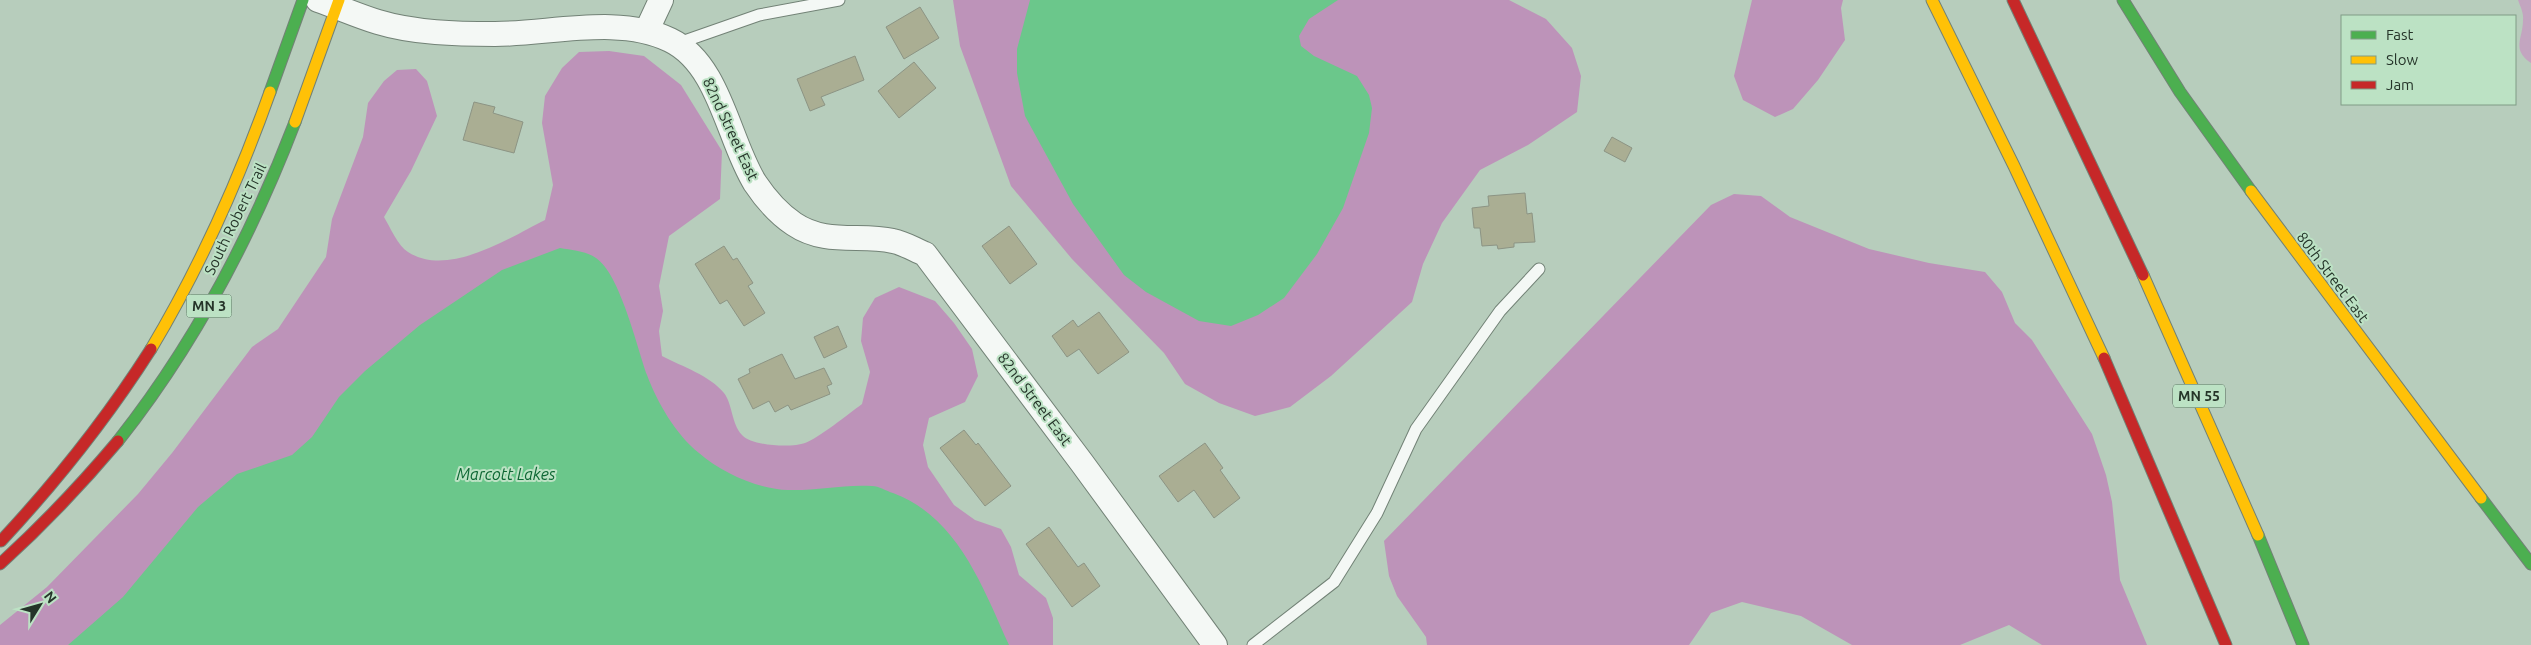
<svg xmlns="http://www.w3.org/2000/svg" width="2531" height="645" font-family="Ubuntu,sans-serif">
	<style>
		.green { fill: #c3a5c0 }
		.forest { fill: #bd93b9 }
		.water { fill: #6bc78b }
		.building { fill: #aaae93; stroke: #8c9484 }
		.lines { fill: none; stroke-linecap: round; stroke-linejoin: round }
		.lane-casing { stroke: #728276; stroke-width: 13 }
		.street-casing { stroke: #728276; stroke-width: 26 }
		.fast-casing { stroke: #728276; stroke-width: 13 }
		.slow-casing { stroke: #728276; stroke-width: 13 }
		.jam-casing { stroke: #728276; stroke-width: 13 }
		.lane { stroke: #f4f8f5; stroke-width: 11 }
		.street { stroke: #f4f8f5; stroke-width: 24 }
		.fast { stroke: #4caf50; stroke-width: 11 }
		.slow { stroke: #ffc107; stroke-width: 11 }
		.jam { stroke: #c62828; stroke-width: 11 }
		.labels { text-anchor: middle; dominant-baseline: central; stroke-width: 4; stroke-linejoin: round; paint-order: stroke }
		.shield { fill: #bce2c4; stroke: #526858; stroke-width: 1 }
		.shield-label { font-size: 14px; font-weight: bold; fill: #253429 }
		.street-label { font-size: 15px; fill: #253429; stroke: #bce2c4 }
		.water-label { font-size: 16px; font-style: italic; fill: #0e6734; stroke: #bce2c4 }
	</style>
	<rect width="100%" height="100%" fill="#b7cdbc"/>
	<!-- green -->
	<path class="green" d="M2518,0h13v63c-20,-14 -8,-24 -8,-43 1,-7 -3,-14 -5,-20z"/>
	<!-- forest -->
	<g class="forest">
		<path d="M953,0h556l37,19 26,29 9,28 -4,36 -49,33 -48,25 -38,53 -19,41 -11,38 -81,74 -41,31 -35,9 -36,-13 -34,-19 -21,-31 -92,-94 -61,-73 -51,-140z"/>
		<path d="M1752,0h91l-2,8 4,32 -27,40 -25,29 -18,8 -32,-17 -9,-24z"/>
		<path d="M609,51l35,5 37,29 41,66 -2,48 -51,37 -10,50 4,25 -4,20 3,25c21,11 47,19 62,37 9,12 7,30 18,42 9,11 50,13 63,8 12,-4 45,-30 57,-39l8,-32 -9,-31 2,-23 12,-20 24,-11 36,14 19,22 18,26 6,27 -13,26 -36,16 -6,27 5,22 26,38 21,15 26,9 10,18 8,28 27,23 7,20v27h-1053v-20l47,-38 91,-93 34,-41 80,-106 26,-18 48,-72 6,-38 31,-82 5,-34 16,-22 13,-11 19,-1 11,12 10,35 -26,55 -27,46c6,10 14,29 24,35 40,26 101,-14 137,-32l8,-35 -11,-62 3,-27 17,-28 17,-16z"/>
		<path d="M1734,194l27,2 29,21 79,32 60,14 56,9 17,20 13,31 17,17 60,94 14,41 6,27 8,78 27,65h-105l-33,-20 -49,20h-108l-51,-29 -59,-14 -31,11 -22,32h-262l-1,-8 -29,-41 -8,-20 -5,-35 327,-336z"/>
	</g>
	<!-- water -->
	<g class="water">
		<path d="M1030,0h308l-29,19 -10,17 2,10 13,10 43,20 12,19 3,13 -3,25 -26,75 -26,46 -33,44 -26,17 -27,11 -32,-5 -53,-29 -22,-17 -51,-71 -48,-88 -8,-43v-24z"/>
		<path d="M560,248c12,2 26,3 36,10 24,16 41,89 51,117 10,27 29,60 52,78 23,20 59,36 89,37 28,1 56,-6 84,-4 7,0 14,5 21,7 65,24 90,95 116,152h-941l55,-48 75,-90 39,-33 55,-19 20,-18 27,-40 26,-26 55,-46 82,-55z"/>
	</g>
	<!-- building -->
	<g class="building">
		<path d="M920,7l19,31 -35,21 -18,-32z"/>
		<path d="M855,56l9,24 -43,17 4,8 -15,6 -13,-32z"/>
		<path d="M914,62l22,26 -37,30 -21,-27z"/>
		<path d="M474,102l21,5 -2,6 30,9 -9,31 -51,-13z"/>
		<path d="M1612,137l20,11 -7,14 -21,-11z"/>
		<path d="M1525,193l2,21 5,-1 3,29 -21,1v4l-16,2 -1,-4 -15,1 -2,-18h-6l-2,-20 17,-2 -1,-10z"/>
		<path d="M1009,226l28,38 -27,20 -28,-38z"/>
		<path d="M724,246l9,14 4,-2 16,25 -5,3 17,27 -21,13 -17,-26 -7,4 -25,-40z"/>
		<path d="M1099,312l30,40 -31,22 -19,-25 -12,8 -15,-21 21,-16 5,7z"/>
		<path d="M838,326l9,21 -23,11 -10,-21z"/>
		<path d="M782,354l13,25 29,-11 8,16 -5,2 3,8 -39,16 -3,-5 -13,7 -6,-11 -16,8 -15,-30 12,-6 -1,-4z"/>
		<path d="M964,430l12,15 2,-2 33,43 -26,20 -45,-58z"/>
		<path d="M1205,443l18,25 -3,2 20,28 -26,20 -20,-28 -16,12 -19,-26z"/>
		<path d="M1049,527l29,40 6,-4 16,23 -28,21 -46,-63z"/>
	</g>
	<g class="lines">
		<defs>
			<g id="lane">
				<path d="M676,44l83,-29 80,-15"/>
				<path d="M1253,645l81,-63 43,-69 39,-84 84,-118 39,-42"/>
			</g>
			<g id="street">
				<path d="M318,0c20,7 40,16 60,22 36,11 79,12 117,12 55,0 124,-19 175,6 50,24 58,100 85,143 10,15 24,31 39,41 31,21 65,10 99,17 11,2 22,9 32,13l157,209 133,182"/>
				<path d="M647,30l14,-30"/>
			</g>
			<g id="fast">
				<path d="M2123,0l57,92 71,99"/>
				<path d="M270,92l33,-92"/>
				<path d="M118,441c76,-96 133,-204 177,-319"/>
				<path d="M2481,498l50,66"/>
				<path d="M2258,535l45,110"/>
			</g>
			<g id="slow">
				<path d="M1932,0l82,166 90,192"/>
				<path d="M295,122l44,-122"/>
				<path d="M2251,191l230,307"/>
				<path d="M2143,275l115,260"/>
				<path d="M151,349c49,-82 87,-167 119,-257"/>
			</g>
			<g id="jam">
				<path d="M2013,0l130,275"/>
				<path d="M2104,358l122,287"/>
				<path d="M1,541c56,-60 106,-123 150,-192"/>
				<path d="M0,564c43,-39 81,-79 118,-123"/>
			</g>
		</defs>
		<!-- lane casing -->
		<use href="#lane" class="lane-casing"/>
		<!-- street casing -->
		<use href="#street" class="street-casing"/>
		<!-- fast casing -->
		<use href="#fast" class="fast-casing"/>
		<!-- slow casing -->
		<use href="#slow" class="slow-casing"/>
		<!-- jam casing -->
		<use href="#jam" class="jam-casing"/>
		<!-- lane -->
		<use href="#lane" class="lane"/>
		<!-- street -->
		<use href="#street" class="street"/>
		<!-- fast -->
		<use href="#fast" class="fast"/>
		<!-- slow -->
		<use href="#slow" class="slow"/>
		<!-- jam -->
		<use href="#jam" class="jam"/>
	</g>
	<g class="labels">
		<!-- shield labels -->
		<g class="shield">
			<rect x="186.5" y="294.5" width="45" height="23" rx="4"/>
			<rect x="2173" y="384.5" width="52" height="23" rx="4"/>
		</g>
		<g class="shield-label">
			<text x="209" y="306">MN 3</text>
			<text x="2199" y="396">MN 55</text>
		</g>
		<!-- street labels -->
		<g class="street-label">
			<text transform="translate(731 129) rotate(65)">82nd Street East</text>
			<text transform="translate(235 219) rotate(-64)">South Robert Trail</text>
			<text transform="translate(2333 277) rotate(53)">80th Street East</text>
			<text transform="translate(1035 399) rotate(53)">82nd Street East</text>
		</g>
		<!-- water labels -->
		<g class="water-label">
			<text x="506" y="474">Marcott Lakes</text>
		</g>
	</g>
	<!-- legend -->
	<rect x="2341" y="15" width="175" height="90" fill="#bce2c4" stroke="#809c86"/>
	<rect x="2351" y="31" width="25" height="8" fill="#4caf50" stroke="#809c86"/>
	<text x="2386" y="40" font-size="15" fill="#253429">Fast</text>
	<rect x="2351" y="56" width="25" height="8" fill="#ffc107" stroke="#809c86"/>
	<text x="2386" y="65" font-size="15" fill="#253429">Slow</text>
	<rect x="2351" y="81" width="25" height="8" fill="#c62828" stroke="#809c86"/>
	<text x="2386" y="90" font-size="15" fill="#253429">Jam</text>
	<!-- north arrow -->
	<g transform="translate(40 605) rotate(53)" stroke="#bce2c4" stroke-width="4" paint-order="stroke">
	<path d="M0-4L9 19L0 12L-9 19Z" fill="#253429"/>
	<text y="-8" font-size="14" font-weight="bold" text-anchor="middle" fill="#253429">N</text>
	</g>
</svg>
